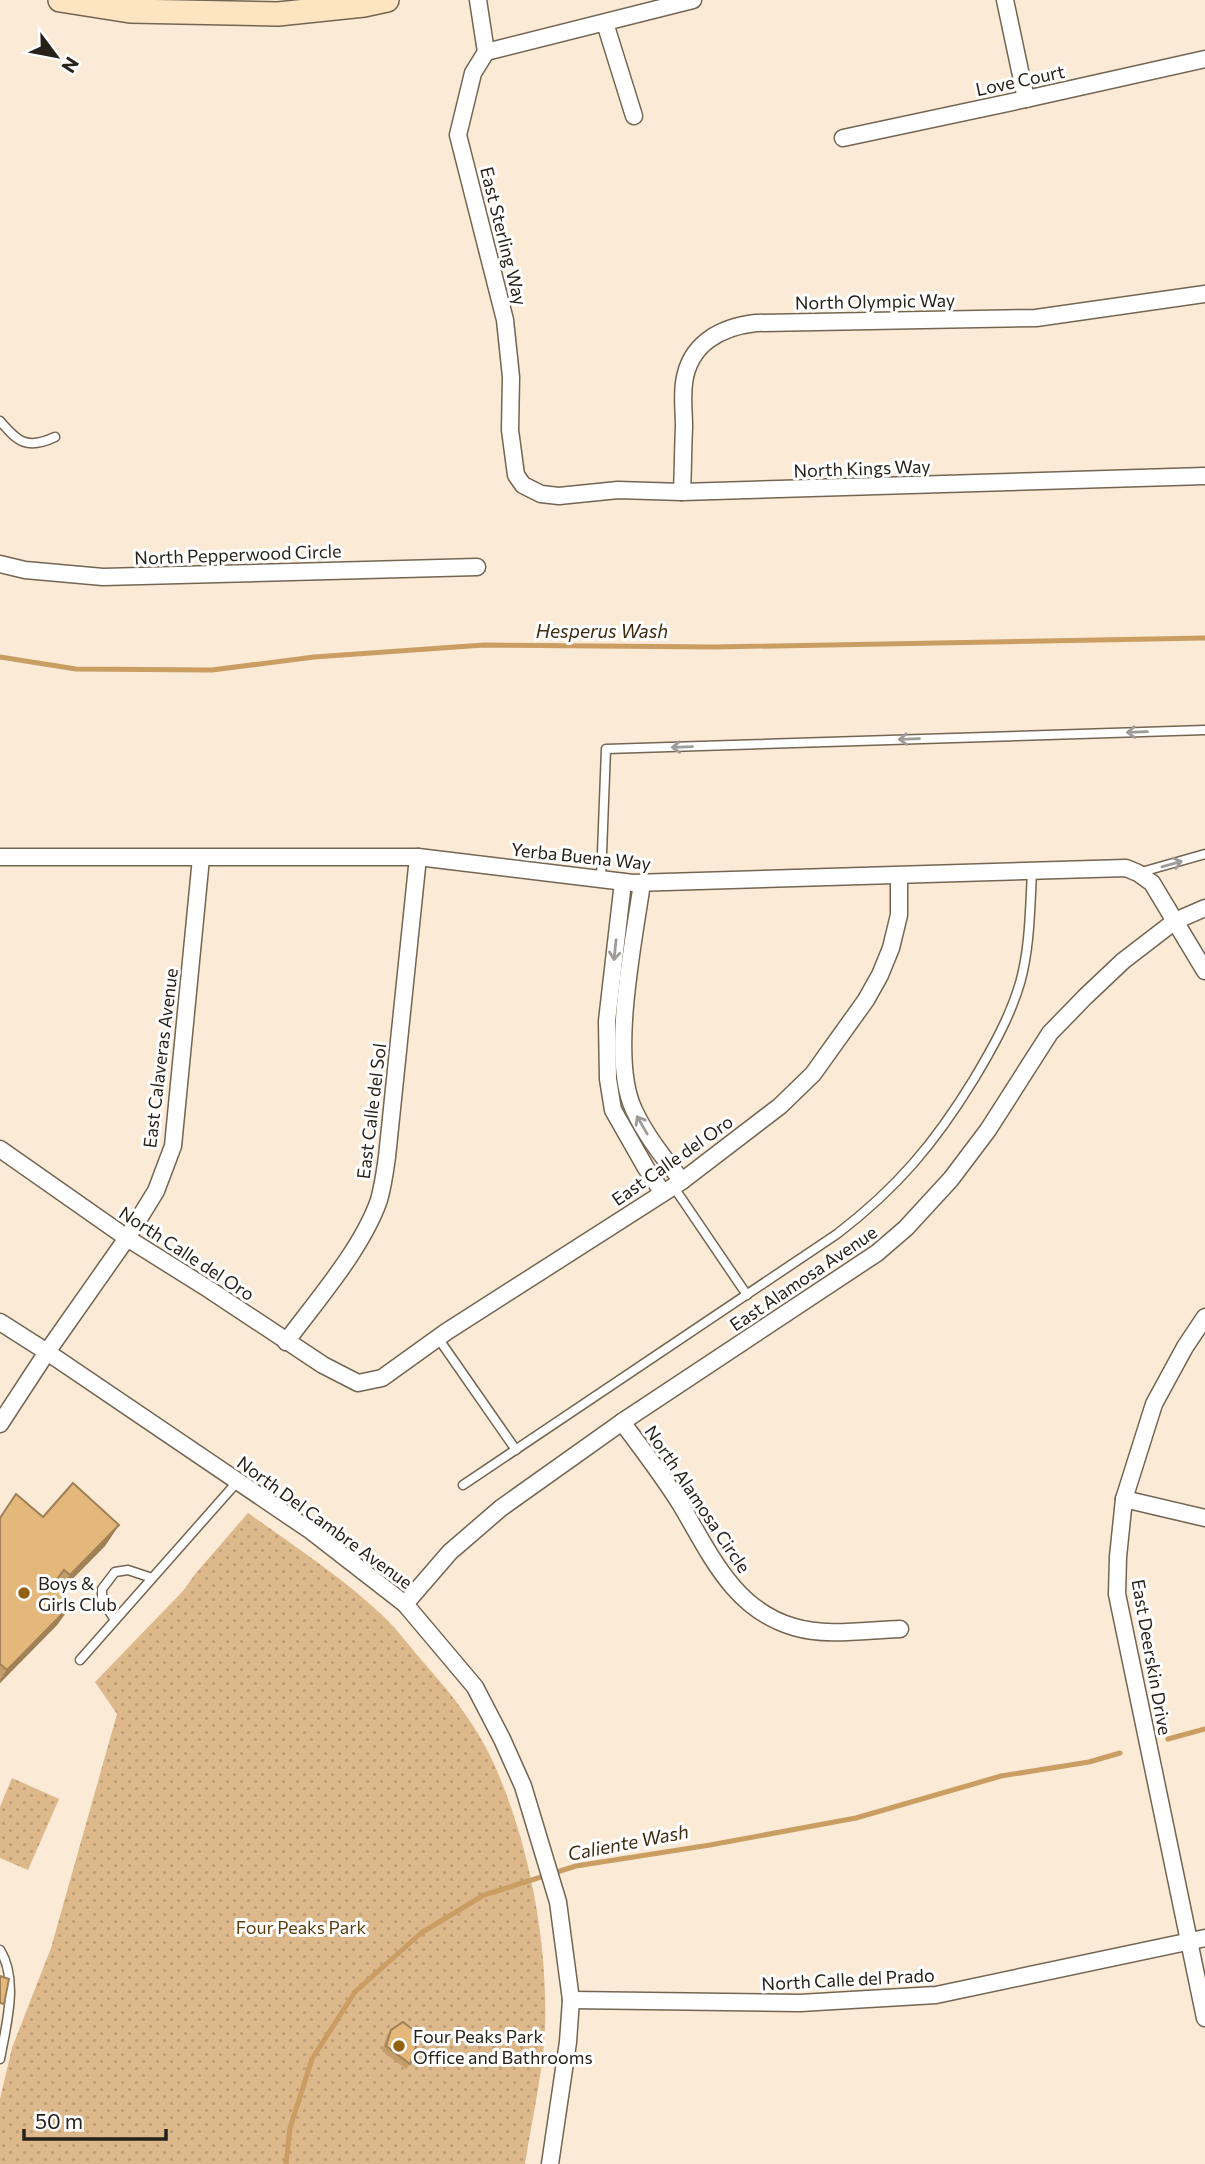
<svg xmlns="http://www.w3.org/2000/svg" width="1205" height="2164" font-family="Commissioner,sans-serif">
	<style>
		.park { fill: url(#park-dots) }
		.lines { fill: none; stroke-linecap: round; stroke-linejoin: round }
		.stream { stroke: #ca9e63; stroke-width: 5 }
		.service-casing { stroke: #736552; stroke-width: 11 }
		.minor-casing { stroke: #736552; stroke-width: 19 }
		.secondary-casing { stroke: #736552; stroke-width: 26 }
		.service { stroke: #fff; stroke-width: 8 }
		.minor { stroke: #fff; stroke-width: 16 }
		.secondary { stroke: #fce5c0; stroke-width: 23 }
		.wall { fill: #c49d6a }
		.shaded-wall { fill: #a08056 }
		.building { fill: #e4b77b; stroke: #a08056; stroke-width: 2 }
		.oneway { stroke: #9e9b98 }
		.poi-dot { fill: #926211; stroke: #fff; stroke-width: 2.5 }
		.labels { text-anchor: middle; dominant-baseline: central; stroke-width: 6; stroke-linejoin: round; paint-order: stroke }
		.street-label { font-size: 18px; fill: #27211a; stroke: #fff }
		.poi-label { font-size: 18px; fill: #27211a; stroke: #fff; text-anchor: start }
		.park-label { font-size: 18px; fill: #5b3d0d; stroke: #fff }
		.water-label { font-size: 19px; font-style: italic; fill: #3f2c11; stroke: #fff }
	</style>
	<defs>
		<pattern id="park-dots" width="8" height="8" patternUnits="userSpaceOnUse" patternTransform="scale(1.75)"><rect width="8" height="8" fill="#dcb88b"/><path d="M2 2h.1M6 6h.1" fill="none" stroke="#bd9e77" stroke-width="1.8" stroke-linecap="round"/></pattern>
	</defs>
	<rect width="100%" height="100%" fill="#fbead5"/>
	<!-- park -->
	<g class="park">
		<path d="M248,1513c46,33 94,64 135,103 13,12 24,27 35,40 29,33 58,67 76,108 35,78 54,178 51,264 -2,45 -13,91 -20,136h-525v-65l12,-51 39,-100 66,-234 -22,-32 88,-91 13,-18z"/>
		<path d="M12,1778l47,21 -31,71 -28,-12v-51z"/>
	</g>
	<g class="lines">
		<!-- stream -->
		<g class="stream">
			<path d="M0,657l76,12 136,1 102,-13 170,-12 231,2 490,-9"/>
			<path d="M1168,1739l37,-10"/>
			<path d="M286,2164l4,-36 22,-69 43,-67 66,-59 63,-38 92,-29 134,-21 146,-27 145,-42 88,-14 31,-9"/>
		</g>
		<defs>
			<g id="service">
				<path d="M0,421c18,21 27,29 55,16"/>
				<path d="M1138,873l67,-19"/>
				<path d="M601,879l5,-130 599,-19"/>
				<path d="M673,1186l74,109"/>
				<path d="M438,1338l78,112"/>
				<path d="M463,1485l374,-251c60,-46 98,-91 137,-155 18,-30 36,-62 46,-96 10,-35 10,-75 12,-111"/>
				<path d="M115,1620l-13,-20v-11l13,-17 13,-2 24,8"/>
				<path d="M80,1660l158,-179"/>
				<path d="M0,1950c19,30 6,76 0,109"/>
			</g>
			<g id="minor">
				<path d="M478,0l8,52 -13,21 -15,62 47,185 6,57 -1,53 6,45 7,10 18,9 18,2 59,-6 64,2 523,-16"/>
				<path d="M1005,0l21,99"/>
				<path d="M605,23l29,93"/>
				<path d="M486,52l207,-52"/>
				<path d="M843,138l183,-39 179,-40"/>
				<path d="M682,492c1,-22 1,-44 2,-65 0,-15 -2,-29 0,-44 5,-39 36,-56 72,-60l280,-5 169,-24"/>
				<path d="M0,564l25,6 78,7 374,-10"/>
				<path d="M0,857h418l215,26 493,-15 12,5 14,10 53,88"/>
				<path d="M623,882l-16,139 1,58 5,31 33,58 17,25"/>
				<path d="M642,883c-8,58 -33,175 -8,227 12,26 30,48 48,71"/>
				<path d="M0,1149l127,89 83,52 113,75 35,18 24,-5 64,-46 236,-151 98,-75 33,-32 53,-74 14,-25 11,-27 8,-33v-38"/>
				<path d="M1205,1317l-20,30 -31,57 -30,95 -6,58 -1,37 88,424"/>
				<path d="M0,1322l47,30 264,179 94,73 70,83 27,52 21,47 35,116 13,98 -3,42 -18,122"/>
				<path d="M286,1342c31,-42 76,-93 93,-142 4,-14 6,-29 8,-43l31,-300"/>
				<path d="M622,1422c20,27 41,54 59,83 29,49 53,105 113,122 33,10 72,3 106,2"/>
				<path d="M0,1424l47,-72 80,-114 29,-47 17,-45 28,-288"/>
				<path d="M1124,1499l81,19"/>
				<path d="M405,1604l45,-52 51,-44 121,-86 255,-169 29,-25 45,-49 37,-49 62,-97 35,-36 38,-36 52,-40 30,-13"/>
				<path d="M571,2000l229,3 136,-8 269,-57"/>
			</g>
			<path id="secondary" d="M60,0l70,11 148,3 86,-9 23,-5"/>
		</defs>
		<!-- service casing -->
		<use href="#service" class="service-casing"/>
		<!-- minor casing -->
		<use href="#minor" class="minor-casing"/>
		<!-- secondary casing -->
		<use href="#secondary" class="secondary-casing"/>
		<!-- service -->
		<use href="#service" class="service"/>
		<!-- minor -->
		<use href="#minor" class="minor"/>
		<!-- secondary -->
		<use href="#secondary" class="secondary"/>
	</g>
	<!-- wall -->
	<g class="wall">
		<path d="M0,1517h43l76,8 -14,21 -44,45 -3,33 -58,59z"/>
		<path d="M391,2030l19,34 -4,5 -24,-18 5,-16z"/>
	</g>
	<!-- shaded-wall -->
	<g class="shaded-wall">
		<path d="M119,1525l-14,21 -49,49 14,-20z"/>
		<path d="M72,1604l-14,20 -58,59v-3l7,-10z"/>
	</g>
	<!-- building -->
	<g class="building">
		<path d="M73,1483l46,42 -49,50 -6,-5 -10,13 18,21 -65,66 -7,-6v-146l16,-24 27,23z"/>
		<path d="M0,1976l9,3 -5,25 -4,-1z"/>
		<path d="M403,2022l17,13 -10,29 -24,-18 5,-16z"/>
	</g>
	<!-- one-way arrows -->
	<defs><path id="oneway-shaft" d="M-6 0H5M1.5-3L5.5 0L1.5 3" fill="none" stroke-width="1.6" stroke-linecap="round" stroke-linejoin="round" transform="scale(1.75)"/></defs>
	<g class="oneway">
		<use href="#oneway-shaft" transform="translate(1137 732) rotate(178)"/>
		<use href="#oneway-shaft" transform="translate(909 739) rotate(178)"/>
		<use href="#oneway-shaft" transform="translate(682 747) rotate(178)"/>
		<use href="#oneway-shaft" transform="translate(1172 864) rotate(-16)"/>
		<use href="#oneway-shaft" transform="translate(615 950) rotate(96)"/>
		<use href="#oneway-shaft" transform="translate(642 1125) rotate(-120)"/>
	</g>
	<!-- markers -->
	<g class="poi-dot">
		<circle cx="24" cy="1593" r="7"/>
		<circle cx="399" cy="2046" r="7"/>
	</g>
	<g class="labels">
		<!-- street labels -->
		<g class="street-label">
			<text transform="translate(1020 80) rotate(-12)">Love Court</text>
			<text transform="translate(504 236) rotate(76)">East Sterling Way</text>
			<text transform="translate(875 301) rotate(-1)">North Olympic Way</text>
			<text transform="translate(862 468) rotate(-2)">North Kings Way</text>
			<text transform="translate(238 554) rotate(-2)">North Pepperwood Circle</text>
			<text transform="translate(581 856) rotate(6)">Yerba Buena Way</text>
			<text transform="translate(160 1058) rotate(-83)">East Calaveras Avenue</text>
			<text transform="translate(371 1111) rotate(-83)">East Calle del Sol</text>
			<text transform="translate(672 1160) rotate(-35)">East Calle del Oro</text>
			<text transform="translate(187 1253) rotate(33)">North Calle del Oro</text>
			<text transform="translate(803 1278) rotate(-34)">East Alamosa Avenue</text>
			<text transform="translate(698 1499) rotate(56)">North Alamosa Circle</text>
			<text transform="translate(325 1522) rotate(36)">North Del Cambre Avenue</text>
			<text transform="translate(1152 1657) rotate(80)">East Deerskin Drive</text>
			<text transform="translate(848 1979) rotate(-3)">North Calle del Prado</text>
		</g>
		<!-- poi labels -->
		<g class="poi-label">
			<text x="38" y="1583">Boys &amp;<tspan x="38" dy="21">Girls Club</tspan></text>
			<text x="413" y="2036">Four Peaks Park<tspan x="413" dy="21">Office and Bathrooms</tspan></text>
		</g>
		<!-- park labels -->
		<g class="park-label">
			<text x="301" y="1927">Four Peaks Park</text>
		</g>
		<!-- water labels -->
		<g class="water-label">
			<text x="602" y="630">Hesperus Wash</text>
			<text transform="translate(628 1842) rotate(-11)">Caliente Wash</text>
		</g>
	</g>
	<!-- north arrow -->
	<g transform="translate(56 56) rotate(122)" stroke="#ffffff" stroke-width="5" paint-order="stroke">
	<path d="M0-5L12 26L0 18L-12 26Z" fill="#27211a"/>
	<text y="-10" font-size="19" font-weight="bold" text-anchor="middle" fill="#27211a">N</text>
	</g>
	<!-- scale -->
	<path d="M24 2129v10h142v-10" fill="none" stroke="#27211a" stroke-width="3.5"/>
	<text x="35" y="2129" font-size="21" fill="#27211a" stroke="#ffffff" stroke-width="5" paint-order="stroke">50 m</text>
</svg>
